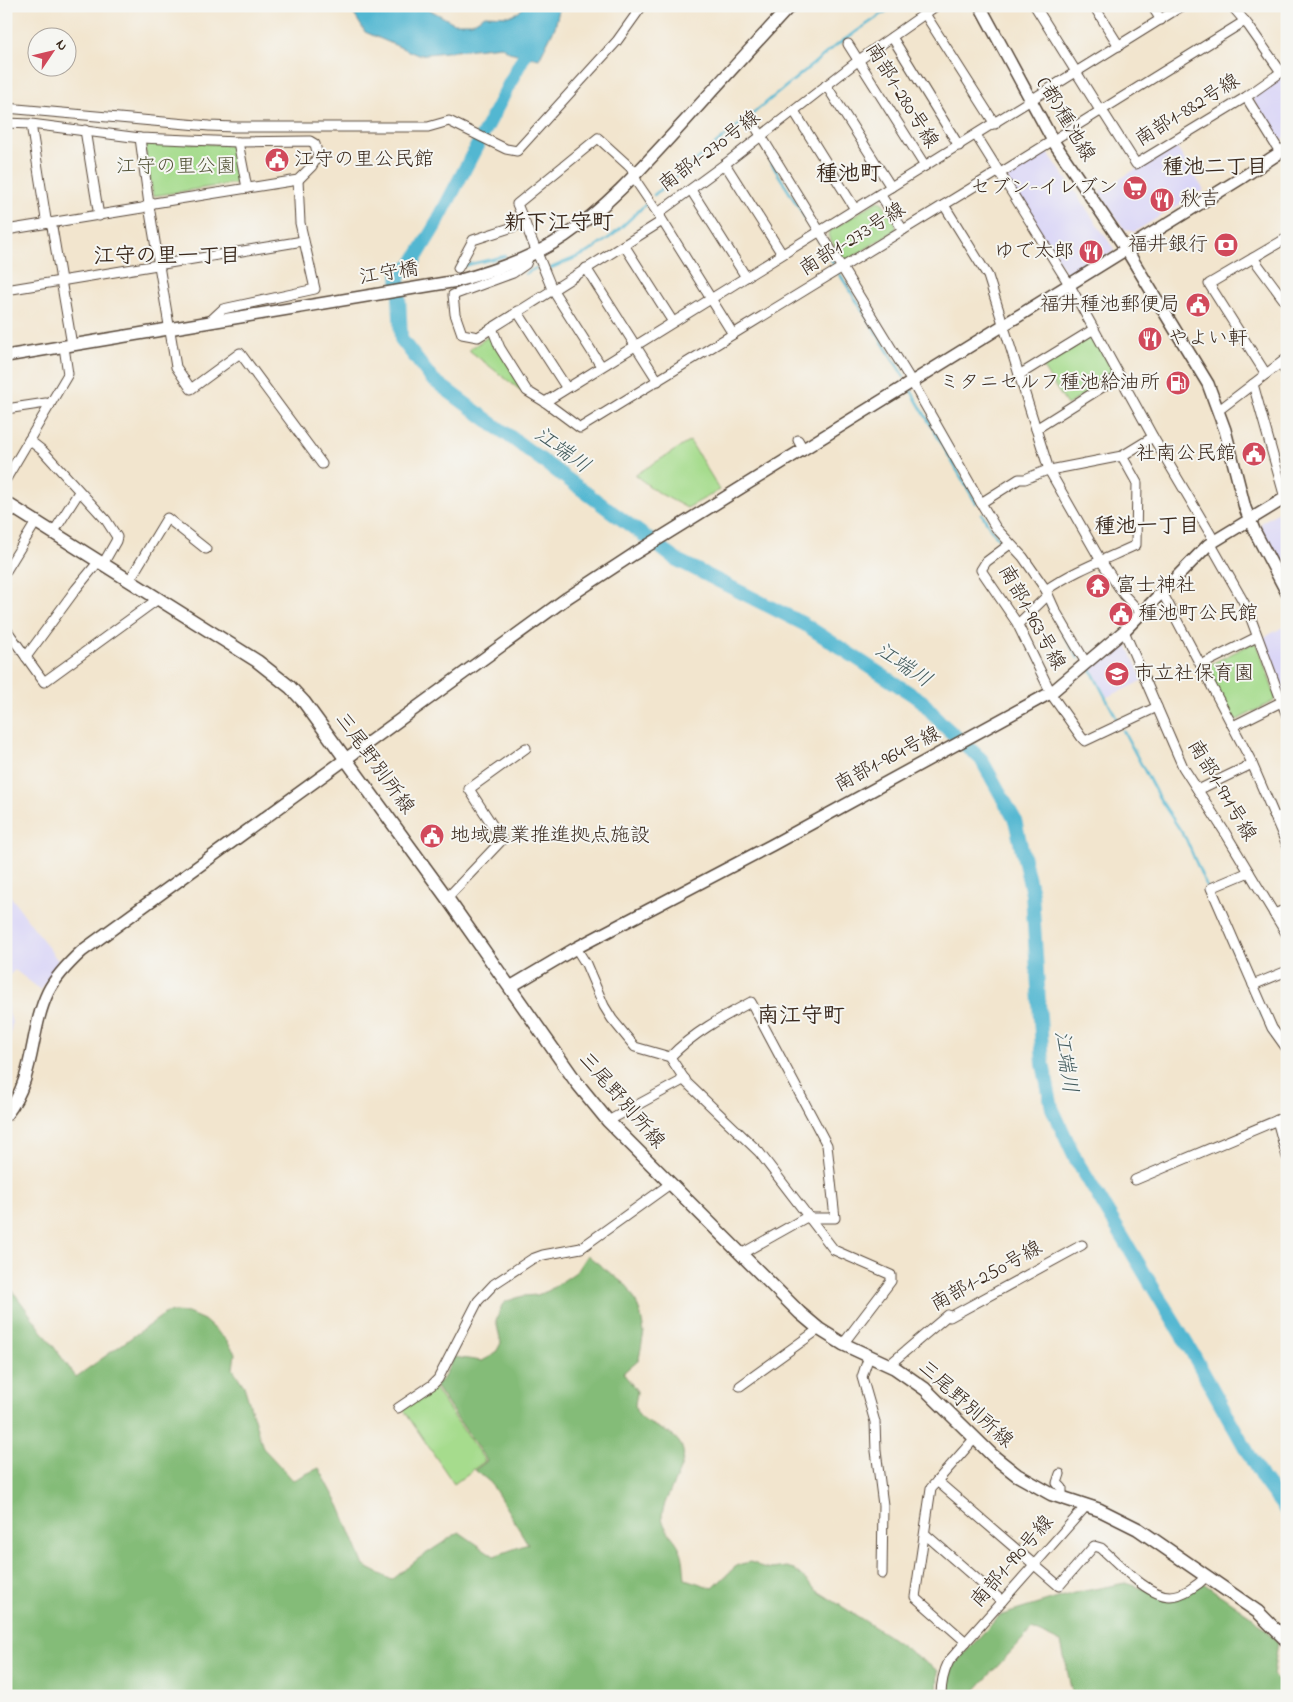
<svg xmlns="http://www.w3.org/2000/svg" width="1293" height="1702" font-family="'Indie Flower','Klee One',sans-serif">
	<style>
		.built { fill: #dad6f7 }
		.green { fill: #a6dc8d; stroke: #708356 }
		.forest { fill: #84bc78; stroke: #60734b }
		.water { fill: #52b7d1; stroke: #467078 }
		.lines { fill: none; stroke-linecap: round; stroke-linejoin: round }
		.stream { stroke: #52b7d1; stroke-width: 2.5 }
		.river { stroke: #52b7d1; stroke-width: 14 }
		.minor-casing { stroke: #564638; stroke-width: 11 }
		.tertiary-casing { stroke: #564638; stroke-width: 14 }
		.secondary-casing { stroke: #564638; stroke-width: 15 }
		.minor { stroke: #fff; stroke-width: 9 }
		.tertiary { stroke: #fff; stroke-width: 11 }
		.secondary { stroke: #fff; stroke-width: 12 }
		.labels { text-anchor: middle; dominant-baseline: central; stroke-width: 4; stroke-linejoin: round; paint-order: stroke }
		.street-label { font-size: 20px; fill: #3b2a1e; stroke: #f6f6f2 }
		.poi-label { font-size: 20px; fill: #3b2a1e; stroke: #f6f6f2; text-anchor: start }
		.park-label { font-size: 20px; fill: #56563a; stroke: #f6f6f2 }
		.neighbourhood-label { font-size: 21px; font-weight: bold; fill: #3b2a1e; stroke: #f6f6f2 }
		.water-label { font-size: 21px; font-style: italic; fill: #435b5d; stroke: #f6f6f2 }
		.quarter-label { font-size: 22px; font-weight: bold; fill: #3b2a1e; stroke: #f6f6f2 }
	</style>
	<rect width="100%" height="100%" fill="#f6f6f2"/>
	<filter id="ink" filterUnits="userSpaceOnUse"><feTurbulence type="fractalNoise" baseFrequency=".02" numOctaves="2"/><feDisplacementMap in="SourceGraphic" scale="10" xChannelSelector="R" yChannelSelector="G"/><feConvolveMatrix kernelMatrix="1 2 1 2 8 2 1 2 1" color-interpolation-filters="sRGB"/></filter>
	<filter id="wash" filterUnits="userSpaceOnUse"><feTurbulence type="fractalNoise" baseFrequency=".0096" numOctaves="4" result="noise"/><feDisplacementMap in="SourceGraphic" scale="20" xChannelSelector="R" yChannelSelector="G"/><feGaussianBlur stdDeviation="1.12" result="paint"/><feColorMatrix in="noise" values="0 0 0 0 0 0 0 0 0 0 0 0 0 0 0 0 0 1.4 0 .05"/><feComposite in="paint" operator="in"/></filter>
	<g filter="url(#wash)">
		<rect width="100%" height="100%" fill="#f2e5ce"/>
		<!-- built -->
		<g class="built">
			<path d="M1287,73v63l-7,5h-3l-24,-41v-4z"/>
			<path d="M1175,145l29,45 -70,42 -10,-3 -25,-37z"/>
			<path d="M1045,148l69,101 -1,3 -41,25 -4,-1 -64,-102z"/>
			<path d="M1287,507v71l-27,-51 2,-5z"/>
			<path d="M1287,625v82l-26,-68z"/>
			<path d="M1123,640l3,2 17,39 -36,16 -16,-30z"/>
			<path d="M6,890l53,72 -18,28 -26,-20 -9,8z"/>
			<path d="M6,1001l6,22 -6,42z"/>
		</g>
		<!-- green -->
		<g class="green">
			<path d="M147,141l87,4 8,37 -89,14 -9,-53z"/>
			<path d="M877,201l5,1 15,23 -2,5 -47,30 -5,-1 -15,-23 2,-5z"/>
			<path d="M492,334l32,59 -54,-42v-2z"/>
			<path d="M1091,336h3l20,37v3l-47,29 -25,-39z"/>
			<path d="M690,441l30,49 -33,18 -30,-16 -22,-17z"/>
			<path d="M1253,643l4,1 19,54 -2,3 -37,19 -4,-1 -26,-49v-4z"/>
			<path d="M434,1388l51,73 -31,23 -51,-75z"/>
		</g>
		<!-- forest -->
		<g class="forest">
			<path d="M587,1255l40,31 7,12 6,13 4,21 -5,27 -16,14 14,18c0,5 -2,10 -2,15 3,23 43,20 48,45 4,15 -19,45 -21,64 0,14 13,22 18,34 4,9 4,20 5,30l28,9 22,-21 6,-3 9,-2 6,2 6,4 10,1 14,-2 8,2 22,21 71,45 51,36 -1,25h-931v-411l6,5 64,87 90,-64 9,-1 13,1 16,7 21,19 10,14 -2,16 11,17 19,62 30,32 26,-12 21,39 24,59 28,14 26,-21 41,-27 35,24 34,-12 -37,-61 -16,-13 12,-9 -52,-75 8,-7 11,-22 28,4 13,-7 6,-11 -5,-22 6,-16 5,-4 16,-5 14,-1 11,-4 28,-19z"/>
			<path d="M1125,1583l53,16 25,-16 49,34 26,25 -5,33 14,13v8h-214l-12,-53 -29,-14 -62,67h-22l1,-26 50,-54 75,-23z"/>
		</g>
		<!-- water -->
		<path class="water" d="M349,6h74l31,17h18l13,-8 24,1 10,-4 5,-6h36l-5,21 -16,32 -30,-7 -8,-6 -83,9 -53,-23z"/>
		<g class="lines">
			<!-- stream -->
			<g class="stream">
				<path d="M770,161l42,68"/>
				<path d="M654,195l181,-149 59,-40"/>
				<path d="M819,240l15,24"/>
				<path d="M463,266l42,-10"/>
				<path d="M551,268l38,-16 24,-17 32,-30"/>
				<path d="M839,273l65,104"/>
				<path d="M525,274l11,-6"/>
				<path d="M910,389l66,114"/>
				<path d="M982,514l10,17 11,12"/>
				<path d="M1047,603l3,6"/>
				<path d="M1062,631l16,27"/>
				<path d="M1090,668l28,53"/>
				<path d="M1123,730l35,66 28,43 22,51"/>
				<path d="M1229,941l33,75"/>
				<path d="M1269,1030l8,15 10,10"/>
			</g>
			<!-- river -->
			<path class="river" d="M544,6l-8,27 -101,193 -24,40 -13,8 3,65 31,40 245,181 127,64 118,77 20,23 39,35 34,61 17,74 11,170 9,44 23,50 118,196 69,124 25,34"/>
		</g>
	</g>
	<g filter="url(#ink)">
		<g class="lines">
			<defs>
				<g id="minor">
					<path d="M1035,6l63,101 7,8 31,49 110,-67 41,-29"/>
					<path d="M1094,6l25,40"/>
					<path d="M1152,6l9,14"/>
					<path d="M1232,6l16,19 33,47"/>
					<path d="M925,14l70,110"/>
					<path d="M892,37l67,109"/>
					<path d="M848,44l77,122"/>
					<path d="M826,85l65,102"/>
					<path d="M1246,97l34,55"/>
					<path d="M6,108l203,18 25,1h194l21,-6 57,28 11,2 100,-110 25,-35"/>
					<path d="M794,111l61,98"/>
					<path d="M752,121l160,261 69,121"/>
					<path d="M6,123l25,1 109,14 98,4 72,-1 5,3 3,12 -6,10 -14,14 -144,23 -12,5 -136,22"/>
					<path d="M31,124l15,95 6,8 20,118"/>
					<path d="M85,130l14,86"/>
					<path d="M976,135l93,149 84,153 58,98 2,13 34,60 40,108"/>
					<path d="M140,138l10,74 26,155 15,22 49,-36 82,111"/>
					<path d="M238,142l9,46"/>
					<path d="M725,164l57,90"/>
					<path d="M691,190l55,87"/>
					<path d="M880,194l23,36"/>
					<path d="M944,205l44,71 61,194 52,91 23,34 18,19"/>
					<path d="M624,245l49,77"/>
					<path d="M529,255l-3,9 -13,9 -60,22 2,19 7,20 16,3 181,-114 2,-12 64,-47 134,-104 77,-54"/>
					<path d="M1253,258l34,46"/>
					<path d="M458,268l15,-28 52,-17"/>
					<path d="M586,268l72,113"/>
					<path d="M6,290l297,-49"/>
					<path d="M517,311l49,76"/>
					<path d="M209,322l14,-13 92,-20 -15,-66 -2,-43"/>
					<path d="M492,328l8,20 27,43 18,11 35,26 416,-255 6,-1 243,-151"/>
					<path d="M1280,364l7,9"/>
					<path d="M601,366l-49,-77 -35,-85 81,-66 33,30 7,16 19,28 76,122"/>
					<path d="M1266,374l-57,-90 78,-46"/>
					<path d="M1019,375l75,-46"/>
					<path d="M1253,384l32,114"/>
					<path d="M545,402l637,-396"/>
					<path d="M6,409l40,-6 4,2"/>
					<path d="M1219,410l68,-52"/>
					<path d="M1036,429l84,-53"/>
					<path d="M29,440l14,11 63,69 11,17 -1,4 -13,23"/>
					<path d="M798,440l5,9"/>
					<path d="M6,479l62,-105 -4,-27"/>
					<path d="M53,533l26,-41"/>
					<path d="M1010,544l-24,18 -5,8 36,53 36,74 29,41 3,3 72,-34"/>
					<path d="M6,571l30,-49"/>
					<path d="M129,581l38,-63 39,31"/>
					<path d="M1046,590c27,-19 60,-31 90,-45l1,-62 -15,-27"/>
					<path d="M1162,592l88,167 37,86"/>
					<path d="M1018,624l29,-28"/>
					<path d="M6,629l38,53 114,-83"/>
					<path d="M1124,631l59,136 43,67 61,101"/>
					<path d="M26,657l50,-68 23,-28"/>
					<path d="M1086,663l-31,-53 -9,-20 -23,-33 -27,-29 -15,-25 38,-24h6l20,-8 77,-15 31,-19"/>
					<path d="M1201,665l56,-28"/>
					<path d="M1233,726l48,-24"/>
					<path d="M1198,790l54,-26"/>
					<path d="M1276,818l11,-5"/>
					<path d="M1249,872l-38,16 61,140 15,21"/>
					<path d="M447,898l55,-58 -33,-51 57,-41"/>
					<path d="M1274,914l13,-5"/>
					<path d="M576,948l10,16 18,42 8,13 23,28 35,10 17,26 72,69 75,98 57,25v6l-48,63"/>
					<path d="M1253,985l34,-14"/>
					<path d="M670,1057c23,-24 51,-39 81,-55l76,143 8,73h-30l-64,36"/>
					<path d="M1277,1120l10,37"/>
					<path d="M608,1121l77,-42"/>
					<path d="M1135,1180l152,-64"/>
					<path d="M869,1356l-7,21 13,45 1,29 7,54 -1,69"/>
					<path d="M889,1365l59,-50 2,2 132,-72"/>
					<path d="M740,1386l79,-57"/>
					<path d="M398,1408l34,-23 6,-6 40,-78 16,-17 38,-25 11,-4 38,-7 89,-64"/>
					<path d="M1060,1474l-3,9 5,5v10"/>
					<path d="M937,1481l38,-43"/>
					<path d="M925,1534l77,67"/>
					<path d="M966,1642l-51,-45 16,-109 6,-7 122,105 35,-40 7,2c16,14 46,48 69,48 13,0 28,-11 37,-20"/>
					<path d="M941,1696c0,-13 2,-23 8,-35l138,-156"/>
				</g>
				<g id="tertiary">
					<path d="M980,6l73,135 73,108 82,135 17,46 20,78 9,22 33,63"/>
					<path d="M6,356l451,-75c37,-10 75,-23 108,-45 46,-32 82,-74 120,-115 35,-39 70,-77 105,-115"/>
					<path d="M510,987l66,-39 196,-103 280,-153 72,-61 84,-86 79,-48"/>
					<path d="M6,1115c30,-38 23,-83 42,-123 8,-16 21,-29 34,-41l485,-353 67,-44 609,-377 44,-29"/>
				</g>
				<path id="secondary" d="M6,503l251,158 33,26 14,15 143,196 130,185 31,38 192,192 19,16 24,15 52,24 30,21 68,67 24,19 34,19 49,16 38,19 120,83 29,29"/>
			</defs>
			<!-- minor casing -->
			<use href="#minor" class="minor-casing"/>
			<!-- tertiary casing -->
			<use href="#tertiary" class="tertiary-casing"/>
			<!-- secondary casing -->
			<use href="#secondary" class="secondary-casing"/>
			<!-- minor -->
			<use href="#minor" class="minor"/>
			<!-- tertiary -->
			<use href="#tertiary" class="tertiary"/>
			<!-- secondary -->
			<use href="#secondary" class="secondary"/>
		</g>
	</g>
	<!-- icons -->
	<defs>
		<symbol id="civic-disc" viewBox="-11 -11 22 22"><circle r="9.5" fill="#d1495b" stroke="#f6f6f2"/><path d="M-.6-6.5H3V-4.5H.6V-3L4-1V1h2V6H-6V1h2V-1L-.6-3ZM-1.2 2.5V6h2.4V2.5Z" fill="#fff"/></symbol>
		<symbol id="supermarket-disc" viewBox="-11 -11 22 22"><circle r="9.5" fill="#d1495b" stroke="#f6f6f2"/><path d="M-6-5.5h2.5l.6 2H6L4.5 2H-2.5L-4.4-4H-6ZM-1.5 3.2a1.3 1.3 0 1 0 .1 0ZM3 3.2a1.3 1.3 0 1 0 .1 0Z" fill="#fff"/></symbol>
		<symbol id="restaurant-disc" viewBox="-11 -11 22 22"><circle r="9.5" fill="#d1495b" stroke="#f6f6f2"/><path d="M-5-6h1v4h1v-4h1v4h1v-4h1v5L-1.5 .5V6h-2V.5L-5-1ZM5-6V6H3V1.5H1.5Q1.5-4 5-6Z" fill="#fff"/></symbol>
		<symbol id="bank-disc" viewBox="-11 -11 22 22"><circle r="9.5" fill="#d1495b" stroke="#f6f6f2"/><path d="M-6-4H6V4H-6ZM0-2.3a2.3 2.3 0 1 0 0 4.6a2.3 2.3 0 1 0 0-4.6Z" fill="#fff"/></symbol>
		<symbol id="fuel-disc" viewBox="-11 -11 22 22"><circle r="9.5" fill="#d1495b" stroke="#f6f6f2"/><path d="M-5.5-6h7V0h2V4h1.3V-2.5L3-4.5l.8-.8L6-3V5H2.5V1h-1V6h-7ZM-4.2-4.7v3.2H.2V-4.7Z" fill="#fff"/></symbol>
		<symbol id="temple-disc" viewBox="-11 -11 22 22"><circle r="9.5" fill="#d1495b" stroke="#f6f6f2"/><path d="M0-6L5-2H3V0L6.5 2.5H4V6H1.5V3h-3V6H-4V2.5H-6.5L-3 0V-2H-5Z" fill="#fff"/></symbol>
		<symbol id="school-disc" viewBox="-11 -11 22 22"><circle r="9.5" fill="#d1495b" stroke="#f6f6f2"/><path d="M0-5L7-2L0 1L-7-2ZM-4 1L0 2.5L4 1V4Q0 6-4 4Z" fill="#fff"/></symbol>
	</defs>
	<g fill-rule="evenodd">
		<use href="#civic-disc" x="263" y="146" width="28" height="28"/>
		<use href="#supermarket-disc" x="1121" y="174" width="28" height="28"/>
		<use href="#restaurant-disc" x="1148" y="186" width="28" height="28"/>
		<use href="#bank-disc" x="1212" y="231" width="28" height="28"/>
		<use href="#restaurant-disc" x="1077" y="238" width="28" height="28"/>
		<use href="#civic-disc" x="1184" y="291" width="28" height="28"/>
		<use href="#restaurant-disc" x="1136" y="325" width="28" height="28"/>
		<use href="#fuel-disc" x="1164" y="369" width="28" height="28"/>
		<use href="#civic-disc" x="1240" y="440" width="28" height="28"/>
		<use href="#temple-disc" x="1084" y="572" width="28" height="28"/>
		<use href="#civic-disc" x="1107" y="600" width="28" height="28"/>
		<use href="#school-disc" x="1103" y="660" width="28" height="28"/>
		<use href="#civic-disc" x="418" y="822" width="28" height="28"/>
	</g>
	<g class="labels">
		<!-- street labels -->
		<g class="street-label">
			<text transform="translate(901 96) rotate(58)">南部1-280号線</text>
			<text transform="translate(1188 111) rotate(-32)">南部1-882号線</text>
			<text transform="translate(1065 120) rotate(59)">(都)種池線</text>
			<text transform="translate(710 152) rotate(-37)">南部1-270号線</text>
			<text transform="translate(853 240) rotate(-32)">南部1-273号線</text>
			<text transform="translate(389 274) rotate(-9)">江守橋</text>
			<text transform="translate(1031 618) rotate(61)">南部1-963号線</text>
			<text transform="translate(888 760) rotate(-28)">南部1-964号線</text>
			<text transform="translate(374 764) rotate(54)">三尾野別所線</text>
			<text transform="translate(1221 791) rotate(59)">南部1-971号線</text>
			<text transform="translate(621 1101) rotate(49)">三尾野別所線</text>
			<text transform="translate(987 1277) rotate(-29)">南部1-250号線</text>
			<text transform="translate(965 1405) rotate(42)">三尾野別所線</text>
			<text transform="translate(1013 1562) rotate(-49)">南部1-990号線</text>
		</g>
		<!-- poi labels -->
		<g class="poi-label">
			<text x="294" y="160">江守の里公民館</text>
			<text x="1118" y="188" text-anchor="end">セブン-イレブン</text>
			<text x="1180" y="200">秋吉</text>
			<text x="1208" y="245" text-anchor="end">福井銀行</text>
			<text x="1074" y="252" text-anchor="end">ゆで太郎</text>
			<text x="1180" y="305" text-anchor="end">福井種池郵便局</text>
			<text x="1168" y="339">やよい軒</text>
			<text x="1160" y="383" text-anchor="end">ミタニセルフ種池給油所</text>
			<text x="1236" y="454" text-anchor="end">社南公民館</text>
			<text x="1116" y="586">富士神社</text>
			<text x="1138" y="614">種池町公民館</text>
			<text x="1134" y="674">市立社保育園</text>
			<text x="450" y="836">地域農業推進拠点施設</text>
		</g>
		<!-- park labels -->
		<g class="park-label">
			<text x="176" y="167">江守の里公園</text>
		</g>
		<!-- neighbourhood labels -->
		<g class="neighbourhood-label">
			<text x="1215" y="168">種池二丁目</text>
			<text x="167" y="257">江守の里一丁目</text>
			<text x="1147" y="527">種池一丁目</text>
		</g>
		<!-- water labels -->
		<g class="water-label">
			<text transform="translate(562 451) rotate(36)">江端川</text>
			<text transform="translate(903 666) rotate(34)">江端川</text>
			<text transform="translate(1065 1062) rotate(82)">江端川</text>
		</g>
		<!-- quarter labels -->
		<g class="quarter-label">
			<text x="849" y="175">種池町</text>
			<text x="559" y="224">新下江守町</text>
			<text x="801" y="1017">南江守町</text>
		</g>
	</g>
	<!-- margin -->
	<rect width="1293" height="1702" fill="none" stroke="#f6f6f2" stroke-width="25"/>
	<!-- north arrow -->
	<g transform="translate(52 52) rotate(55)"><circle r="24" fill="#f6f6f2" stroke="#aba49d"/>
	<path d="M0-4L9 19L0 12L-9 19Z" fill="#d1495b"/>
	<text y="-8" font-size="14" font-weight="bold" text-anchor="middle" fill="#3b2a1e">N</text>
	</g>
</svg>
